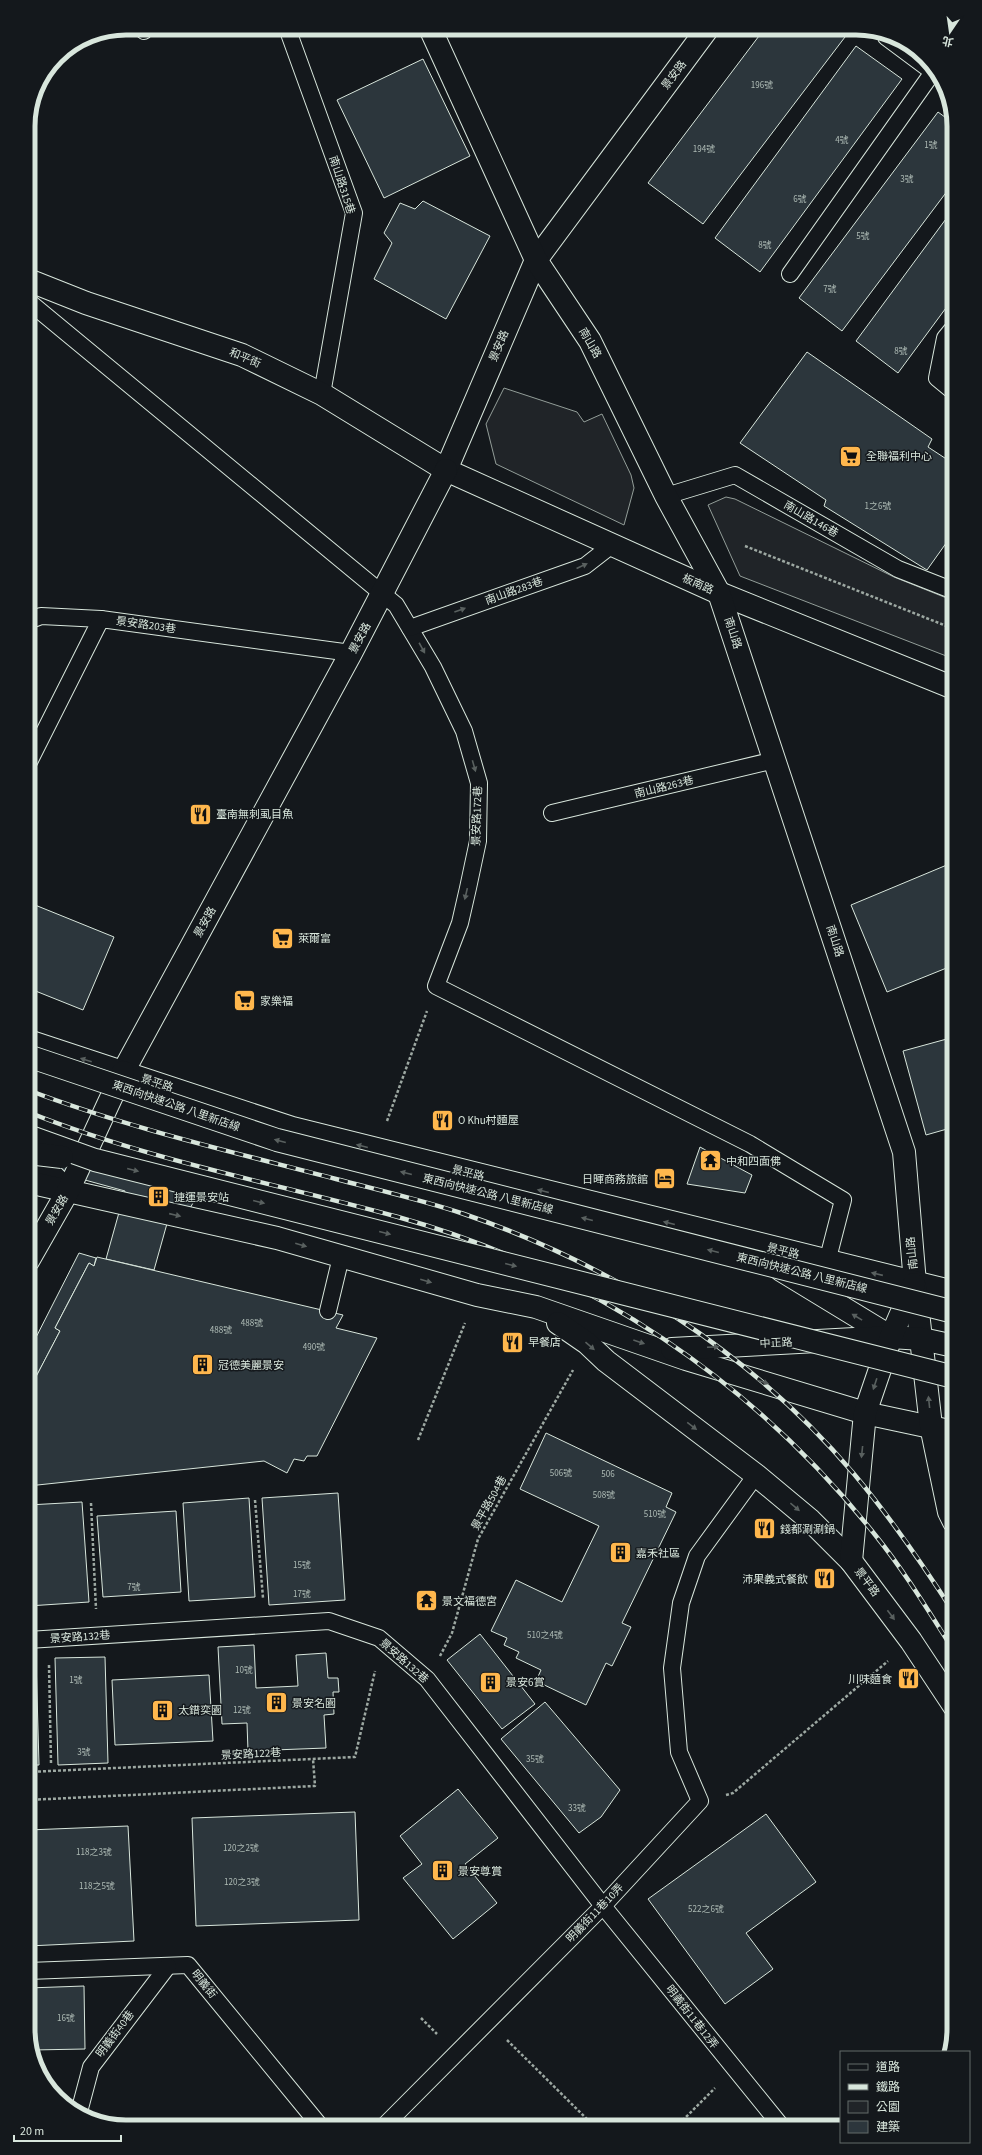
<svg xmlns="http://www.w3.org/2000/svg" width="982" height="2155" font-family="'Source Sans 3','Noto Sans TC',sans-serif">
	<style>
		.green { fill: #202428; stroke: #939e99 }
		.building { fill: #2c363c; stroke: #d8e6dc }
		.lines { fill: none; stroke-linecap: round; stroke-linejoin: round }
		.service-casing { stroke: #d8e6dc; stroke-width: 18 }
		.minor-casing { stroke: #d8e6dc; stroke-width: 24 }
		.tertiary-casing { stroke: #d8e6dc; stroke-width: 24 }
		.secondary-casing { stroke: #d8e6dc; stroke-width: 24 }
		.path { stroke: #9da8a2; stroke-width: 2.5; stroke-dasharray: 3 2; stroke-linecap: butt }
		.service { stroke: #14181c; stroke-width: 16 }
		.minor { stroke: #14181c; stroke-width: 22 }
		.tertiary { stroke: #14181c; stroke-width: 22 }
		.secondary { stroke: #14181c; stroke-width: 22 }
		.rail-casing { stroke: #d8e6dc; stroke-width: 4.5 }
		.rail { stroke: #14181c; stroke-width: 3; stroke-dasharray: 9; stroke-linecap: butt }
		.trunk-bridge-casing { stroke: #d8e6dc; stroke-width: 24; stroke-linecap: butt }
		.trunk-bridge { stroke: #14181c; stroke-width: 22 }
		.oneway { fill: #59605f }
		.labels { text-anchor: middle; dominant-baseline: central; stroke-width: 3; stroke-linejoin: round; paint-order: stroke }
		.number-label { font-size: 9px; fill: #adbab4 }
		.street-label { font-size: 11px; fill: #d8e6dc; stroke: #14181c }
		.poi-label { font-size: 11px; fill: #d8e6dc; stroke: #14181c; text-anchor: start }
		.rim { fill: none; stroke: #d8e6dc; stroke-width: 5 }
	</style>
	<rect width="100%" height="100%" fill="#14181c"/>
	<!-- green -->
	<g class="green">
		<path d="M504,388l73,24 7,10 18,-8 29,61 3,13 -10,37 -128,-61 -10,-40z"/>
		<path d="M726,497l9,2 159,78 60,24v58l-214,-83 -32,-71z"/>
	</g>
	<!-- building -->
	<g class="building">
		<path d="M765,28h68l12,9 -142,187 -55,-41z"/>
		<path d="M856,46l46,33 -142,193 -45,-34z"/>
		<path d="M423,59l47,97 -86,42 -47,-98z"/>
		<path d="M938,112l15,11 1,59 -112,149 -43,-33z"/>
		<path d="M423,201l67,35 -44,83 -72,-40 18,-36 -8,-10 16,-30 15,6z"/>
		<path d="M954,208v89l-56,76 -42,-32z"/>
		<path d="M807,352l125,87 -4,8 26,17v68l-27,38 -103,-64 2,-6 -86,-57z"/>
		<path d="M954,862v103l-67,27 -36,-87z"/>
		<path d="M35,905l79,32 -31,73 -55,-22v-66z"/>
		<path d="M954,1037v90l-28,8 -23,-84z"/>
		<path d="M28,1128l171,55 -6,20 -8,14 -17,3 -14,50 -48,-11 19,-68 -80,-22z"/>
		<path d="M700,1147l52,28 -7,18 -58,-9z"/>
		<path d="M79,1253l17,5 -2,8 -5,-3 -20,38 -14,27 5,3 -32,61v-39z"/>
		<path d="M97,1257l246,58 -7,13 41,10 -60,118h-10l-3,5 -10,-2 -7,14 -23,-12 -236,25v-94l32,-61 -5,-3 34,-65 5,3z"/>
		<path d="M546,1433l126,60 -6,14 10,5 -54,111 9,4 -19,39 -6,-3 -20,42 -50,-24 5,-11 -25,-12 3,-6 -15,-7 3,-7 -16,-7 25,-51 46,22 37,-76 -79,-37z"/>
		<path d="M338,1493l7,107 -76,5 -7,-107z"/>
		<path d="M249,1498l6,99 -66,4 -6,-98z"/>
		<path d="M82,1502l7,100 -61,4v-101z"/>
		<path d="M176,1511l5,81 -78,5 -6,-81z"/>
		<path d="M480,1634l55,70 -33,25 -55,-69z"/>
		<path d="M254,1645l2,43 42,-2 -2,-31 30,-2 2,25h10l1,14h-6l1,22 -10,1 2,33 -78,3 -1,-28 -25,1 -4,-77z"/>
		<path d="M105,1657l3,106 -50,2 -3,-107z"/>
		<path d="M36,1658l3,107h-11v-106z"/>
		<path d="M209,1675l4,66 -98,4 -3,-65z"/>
		<path d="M545,1702l75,88 -19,27 -22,16 -78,-94z"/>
		<path d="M458,1789l40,49 -33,26 32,39 -44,36 -50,-61 19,-14 -22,-28z"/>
		<path d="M355,1812l4,108 -163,6 -4,-108z"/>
		<path d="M766,1814l50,68 -70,51 27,36 -48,35 -77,-105z"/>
		<path d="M128,1826l6,115 -106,5v-116z"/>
		<path d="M84,1986l1,63 -53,1 -4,-21v-41z"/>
	</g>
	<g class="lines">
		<defs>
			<g id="service">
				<path d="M143,28l1,3"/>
				<path d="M287,28l67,185 -32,181"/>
				<path d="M790,274l143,-202 -47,-35"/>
				<path d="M28,301l368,304 37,62 31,64 15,52 -1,58 -10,47 -8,35 -24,63 314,158 93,56 -16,62"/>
				<path d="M954,392l-17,-14 8,-40 9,-11"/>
				<path d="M666,496l69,-21 163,94 56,22"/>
				<path d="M28,621l13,-5 60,3"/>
				<path d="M410,628l175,-62 27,-21"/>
				<path d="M28,764l73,-145 250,34"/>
				<path d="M552,813l223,-53"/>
				<path d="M328,1311l13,-54"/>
				<path d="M28,1640l301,-19 50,17 48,41 176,227 179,221"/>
				<path d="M28,1971l160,-6 133,162"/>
				<path d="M79,2112l12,-45 77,-101"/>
				<path d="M383,2127l220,-221 97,-105 -21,-49 -7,-84 9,-65 16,-47 59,-81"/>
			</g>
			<g id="minor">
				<path d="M28,280l58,23 156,52 80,39 124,76 273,123 235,95"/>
				<path d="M446,470l90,-210 172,-232"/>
			</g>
			<g id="tertiary">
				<path d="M430,28l106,232 54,81 76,155 53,97 185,559 11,131"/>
				<path d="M123,1072l228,-419 95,-183"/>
			</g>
			<g id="secondary">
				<path d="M28,1041l264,87 662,164"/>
				<path d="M28,1151l40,40"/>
				<path d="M28,1182l249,56 200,57 59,12 150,52 179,54 89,19"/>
				<path d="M28,1261l40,-70 55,-119"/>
				<path d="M781,1270l110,67"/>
				<path d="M915,1286l16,140 18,86 5,10"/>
				<path d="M558,1323l29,20 19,18 150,114 54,45 41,41 60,80 43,65"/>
				<path d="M672,1349l219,-12 31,2 32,7"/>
				<path d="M851,1561l14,-148 26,-76 23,-53"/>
			</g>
		</defs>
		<!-- service casing -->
		<use href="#service" class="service-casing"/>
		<!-- minor casing -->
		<use href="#minor" class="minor-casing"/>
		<!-- tertiary casing -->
		<use href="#tertiary" class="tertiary-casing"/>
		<!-- secondary casing -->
		<use href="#secondary" class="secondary-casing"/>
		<!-- path -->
		<g class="path">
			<path d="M745,546l209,83"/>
			<path d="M387,1121l40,-110"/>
			<path d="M418,1440l47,-117"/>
			<path d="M255,1500l8,98"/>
			<path d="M91,1503l5,106"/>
			<path d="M440,1656l12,-23 26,-94 95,-169"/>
			<path d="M49,1665l2,98"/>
			<path d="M28,1772l327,-15 20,-86"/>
			<path d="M726,1795l7,-2 155,-132"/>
			<path d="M28,1800l287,-14 -2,-27"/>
			<path d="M421,2018l16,16"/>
			<path d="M507,2040l88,87"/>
			<path d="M679,2124l36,-36"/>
		</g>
		<!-- service -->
		<use href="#service" class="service"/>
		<!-- minor -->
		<use href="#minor" class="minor"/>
		<!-- tertiary -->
		<use href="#tertiary" class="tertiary"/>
		<!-- secondary -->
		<use href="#secondary" class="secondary"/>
		<defs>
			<g id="rail">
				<path d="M28,1090c100,38 205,62 308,89 42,11 86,21 128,35 149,51 288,139 390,260 37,44 69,91 100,139"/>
				<path d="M28,1112c120,48 246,71 370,105 190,53 356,164 478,319 29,36 53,76 78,115"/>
			</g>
		</defs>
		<!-- rail casing -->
		<use href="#rail" class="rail-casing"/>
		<!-- rail -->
		<use href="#rail" class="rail"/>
		<defs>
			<g id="trunk-bridge">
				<path d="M28,1056l249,84 677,172"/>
				<path d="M28,1136l67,24 859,217"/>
				<path d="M28,1153l34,4"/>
			</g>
		</defs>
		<!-- trunk-bridge casing -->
		<use href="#trunk-bridge" class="trunk-bridge-casing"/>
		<!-- trunk-bridge -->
		<use href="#trunk-bridge" class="trunk-bridge"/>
	</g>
	<!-- one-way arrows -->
	<defs><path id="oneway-solid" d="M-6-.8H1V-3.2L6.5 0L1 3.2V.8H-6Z"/></defs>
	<g class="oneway">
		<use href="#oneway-solid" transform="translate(582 566) rotate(-25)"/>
		<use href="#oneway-solid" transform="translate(460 610) rotate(-20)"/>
		<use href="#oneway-solid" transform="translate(422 648) rotate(61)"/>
		<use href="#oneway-solid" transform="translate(474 766) rotate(74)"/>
		<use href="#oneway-solid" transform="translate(466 894) rotate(103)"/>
		<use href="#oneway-solid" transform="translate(86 1060) rotate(-163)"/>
		<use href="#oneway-solid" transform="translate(280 1141) rotate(-165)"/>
		<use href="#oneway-solid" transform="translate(362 1146) rotate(-166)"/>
		<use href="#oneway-solid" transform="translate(133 1170) rotate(14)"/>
		<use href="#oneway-solid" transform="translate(406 1173) rotate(-166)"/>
		<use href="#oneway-solid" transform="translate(543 1191) rotate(-166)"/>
		<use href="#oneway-solid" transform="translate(259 1202) rotate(14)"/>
		<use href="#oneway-solid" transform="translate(175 1215) rotate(13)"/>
		<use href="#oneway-solid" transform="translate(587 1219) rotate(-166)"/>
		<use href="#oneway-solid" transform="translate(669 1223) rotate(-166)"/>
		<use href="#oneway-solid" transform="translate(385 1233) rotate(14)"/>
		<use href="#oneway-solid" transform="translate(301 1245) rotate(16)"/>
		<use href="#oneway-solid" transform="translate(713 1251) rotate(-166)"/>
		<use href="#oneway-solid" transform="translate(511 1265) rotate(14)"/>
		<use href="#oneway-solid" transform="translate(877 1274) rotate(-167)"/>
		<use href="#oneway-solid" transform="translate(426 1281) rotate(16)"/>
		<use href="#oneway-solid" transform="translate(857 1317) rotate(-149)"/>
		<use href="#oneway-solid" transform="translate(639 1342) rotate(19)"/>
		<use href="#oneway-solid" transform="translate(590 1346) rotate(41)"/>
		<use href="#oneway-solid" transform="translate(713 1347) rotate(-3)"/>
		<use href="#oneway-solid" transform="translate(763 1382) rotate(17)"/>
		<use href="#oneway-solid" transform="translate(875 1384) rotate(108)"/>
		<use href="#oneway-solid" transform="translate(929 1402) rotate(-96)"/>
		<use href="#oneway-solid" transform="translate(692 1426) rotate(37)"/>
		<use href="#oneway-solid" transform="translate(862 1452) rotate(96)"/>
		<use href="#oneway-solid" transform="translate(795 1507) rotate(40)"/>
		<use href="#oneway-solid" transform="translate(891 1615) rotate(53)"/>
	</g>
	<!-- icons -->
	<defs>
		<symbol id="supermarket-square" viewBox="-11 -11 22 22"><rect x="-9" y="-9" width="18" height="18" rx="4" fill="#ffb74d" stroke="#14181c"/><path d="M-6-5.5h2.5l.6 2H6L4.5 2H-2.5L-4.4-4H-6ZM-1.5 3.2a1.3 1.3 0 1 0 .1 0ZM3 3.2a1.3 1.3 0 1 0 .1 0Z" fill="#111"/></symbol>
		<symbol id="restaurant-square" viewBox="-11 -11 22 22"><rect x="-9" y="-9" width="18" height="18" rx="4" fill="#ffb74d" stroke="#14181c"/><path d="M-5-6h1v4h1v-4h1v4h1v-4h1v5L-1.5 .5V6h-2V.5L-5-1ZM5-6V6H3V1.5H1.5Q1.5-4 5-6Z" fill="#111"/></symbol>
		<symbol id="temple-square" viewBox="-11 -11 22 22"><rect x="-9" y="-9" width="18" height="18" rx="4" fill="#ffb74d" stroke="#14181c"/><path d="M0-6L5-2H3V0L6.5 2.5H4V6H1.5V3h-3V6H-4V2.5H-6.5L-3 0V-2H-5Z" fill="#111"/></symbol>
		<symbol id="hotel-square" viewBox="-11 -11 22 22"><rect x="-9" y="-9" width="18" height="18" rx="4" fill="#ffb74d" stroke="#14181c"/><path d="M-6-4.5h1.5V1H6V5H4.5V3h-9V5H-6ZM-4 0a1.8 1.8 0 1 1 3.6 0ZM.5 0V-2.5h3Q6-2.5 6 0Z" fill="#111"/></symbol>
		<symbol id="building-square" viewBox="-11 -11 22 22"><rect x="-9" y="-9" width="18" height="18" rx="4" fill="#ffb74d" stroke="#14181c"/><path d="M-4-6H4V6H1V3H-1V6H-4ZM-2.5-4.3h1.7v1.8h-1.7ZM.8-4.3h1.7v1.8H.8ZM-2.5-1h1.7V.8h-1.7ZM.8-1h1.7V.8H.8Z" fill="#111"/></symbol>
	</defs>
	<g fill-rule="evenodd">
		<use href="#supermarket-square" x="838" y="444" width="25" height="25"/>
		<use href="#restaurant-square" x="188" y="802" width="25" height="25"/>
		<use href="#supermarket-square" x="270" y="926" width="25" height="25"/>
		<use href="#supermarket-square" x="232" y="988" width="25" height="25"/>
		<use href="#restaurant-square" x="430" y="1108" width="25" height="25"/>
		<use href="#temple-square" x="698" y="1148" width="25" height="25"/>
		<use href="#hotel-square" x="652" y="1166" width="25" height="25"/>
		<use href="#building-square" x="146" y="1184" width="25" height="25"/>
		<use href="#restaurant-square" x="500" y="1330" width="25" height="25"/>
		<use href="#building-square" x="190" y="1352" width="25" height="25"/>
		<use href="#restaurant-square" x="752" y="1516" width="25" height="25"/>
		<use href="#building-square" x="608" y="1540" width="25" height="25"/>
		<use href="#restaurant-square" x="812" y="1566" width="25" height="25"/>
		<use href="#temple-square" x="414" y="1588" width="25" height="25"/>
		<use href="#restaurant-square" x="896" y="1666" width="25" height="25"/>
		<use href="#building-square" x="478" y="1670" width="25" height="25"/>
		<use href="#building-square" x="264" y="1690" width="25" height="25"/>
		<use href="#building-square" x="150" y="1698" width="25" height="25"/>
		<use href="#building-square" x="430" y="1858" width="25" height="25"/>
	</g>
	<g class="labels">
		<!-- number labels -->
		<g class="number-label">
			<text x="762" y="85">196號</text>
			<text x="842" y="140">4號</text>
			<text x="931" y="145">1號</text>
			<text x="704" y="149">194號</text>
			<text x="907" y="179">3號</text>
			<text x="800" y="199">6號</text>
			<text x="863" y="236">5號</text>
			<text x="765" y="245">8號</text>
			<text x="830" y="289">7號</text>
			<text x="901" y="351">8號</text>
			<text x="878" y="506">1之6號</text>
			<text x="252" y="1323">488號</text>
			<text x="221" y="1330">488號</text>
			<text x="314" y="1347">490號</text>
			<text x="561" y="1473">506號</text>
			<text x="608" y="1474">506</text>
			<text x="604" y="1495">508號</text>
			<text x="655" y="1514">510號</text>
			<text x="302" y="1565">15號</text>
			<text x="134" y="1587">7號</text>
			<text x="302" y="1594">17號</text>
			<text x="545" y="1635">510之4號</text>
			<text x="244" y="1670">10號</text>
			<text x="76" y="1680">1號</text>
			<text x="242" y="1710">12號</text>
			<text x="84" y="1752">3號</text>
			<text x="535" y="1759">35號</text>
			<text x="577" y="1808">33號</text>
			<text x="241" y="1848">120之2號</text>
			<text x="94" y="1852">118之3號</text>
			<text x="242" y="1882">120之3號</text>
			<text x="97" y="1886">118之5號</text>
			<text x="706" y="1909">522之6號</text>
			<text x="66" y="2018">16號</text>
		</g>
		<!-- street labels -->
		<g class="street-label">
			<text transform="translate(674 75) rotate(-53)">景安路</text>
			<text transform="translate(342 185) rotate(72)">南山路315巷</text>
			<text transform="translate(590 343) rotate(60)">南山路</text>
			<text transform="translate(499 346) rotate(-67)">景安路</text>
			<text transform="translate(245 358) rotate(23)">和平街</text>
			<text transform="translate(811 519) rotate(30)">南山路146巷</text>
			<text transform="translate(698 584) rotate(24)">板南路</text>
			<text transform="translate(514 591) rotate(-20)">南山路283巷</text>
			<text transform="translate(146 625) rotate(8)">景安路203巷</text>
			<text transform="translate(733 633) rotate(72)">南山路</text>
			<text transform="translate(360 638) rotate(-62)">景安路</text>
			<text transform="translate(664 787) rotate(-14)">南山路263巷</text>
			<text transform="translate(477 816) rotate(-88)">景安路172巷</text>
			<text transform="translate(205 922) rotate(-61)">景安路</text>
			<text transform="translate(835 941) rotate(72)">南山路</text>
			<text transform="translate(157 1083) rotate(18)">景平路</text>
			<text transform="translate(176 1106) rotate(19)">東西向快速公路 八里新店線</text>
			<text transform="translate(468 1173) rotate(14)">景平路</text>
			<text transform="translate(488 1194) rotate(14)">東西向快速公路 八里新店線</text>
			<text transform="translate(57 1210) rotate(-60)">景安路</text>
			<text transform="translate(783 1251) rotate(14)">景平路</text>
			<text transform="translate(912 1253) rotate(-96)">南山路</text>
			<text transform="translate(802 1273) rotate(14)">東西向快速公路 八里新店線</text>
			<text transform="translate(776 1343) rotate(-3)">中正路</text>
			<text transform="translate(489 1503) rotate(-61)">景平路504巷</text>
			<text transform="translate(867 1582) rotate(53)">景平路</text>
			<text transform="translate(80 1637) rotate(-4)">景安路132巷</text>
			<text transform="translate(404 1661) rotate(41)">景安路132巷</text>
			<text transform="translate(251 1754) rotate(-3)">景安路122巷</text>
			<text transform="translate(595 1913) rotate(-46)">明義街11巷10弄</text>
			<text transform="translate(204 1984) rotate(51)">明義街</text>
			<text transform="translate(692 2017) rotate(52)">明義街11巷12弄</text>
			<text transform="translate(115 2034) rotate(-53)">明義街40巷</text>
		</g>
		<!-- poi labels -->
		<g class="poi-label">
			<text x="866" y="456">全聯福利中心</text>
			<text x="216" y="814">臺南無刺虱目魚</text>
			<text x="298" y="938">萊爾富</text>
			<text x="260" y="1001">家樂福</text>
			<text x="458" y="1120">O Khu村麵屋</text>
			<text x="726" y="1161">中和四面佛</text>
			<text x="648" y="1179" text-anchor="end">日暉商務旅館</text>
			<text x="174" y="1197">捷運景安站</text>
			<text x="528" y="1342">早餐店</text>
			<text x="218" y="1365">冠德美麗景安</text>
			<text x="780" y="1529">錢都涮涮鍋</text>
			<text x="636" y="1553">嘉禾社區</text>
			<text x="808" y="1579" text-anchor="end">沛果義式餐飲</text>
			<text x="442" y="1601">景文福德宮</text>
			<text x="892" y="1679" text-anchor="end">川味麵食</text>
			<text x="506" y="1682">景安6賞</text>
			<text x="292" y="1703">景安名園</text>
			<text x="178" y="1710">太鐠奕園</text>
			<text x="458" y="1871">景安尊賞</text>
		</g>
	</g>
	<!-- crop -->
	<path d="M0 0H982V2155H0ZM126 35H856A91 91 0 0 1 947 126V2029A91 91 0 0 1 856 2120H126A91 91 0 0 1 35 2029V126A91 91 0 0 1 126 35Z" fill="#14181c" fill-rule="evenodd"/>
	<path class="rim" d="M126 35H856A91 91 0 0 1 947 126V2029A91 91 0 0 1 856 2120H126A91 91 0 0 1 35 2029V126A91 91 0 0 1 126 35Z"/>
	<!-- legend -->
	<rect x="840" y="2051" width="130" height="92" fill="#14181c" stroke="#626a69"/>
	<rect x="848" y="2064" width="20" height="6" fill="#14181c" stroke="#626a69"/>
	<text x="876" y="2071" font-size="12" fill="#d8e6dc">道路</text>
	<rect x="848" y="2084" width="20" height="6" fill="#d8e6dc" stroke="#626a69"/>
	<text x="876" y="2091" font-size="12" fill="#d8e6dc">鐵路</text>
	<rect x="848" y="2101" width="20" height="12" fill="#202428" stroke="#626a69"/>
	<text x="876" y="2111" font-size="12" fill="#d8e6dc">公園</text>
	<rect x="848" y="2121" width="20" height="12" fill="#2c363c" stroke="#626a69"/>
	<text x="876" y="2131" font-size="12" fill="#d8e6dc">建築</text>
	<!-- north arrow -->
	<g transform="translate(950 32) rotate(193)" stroke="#14181c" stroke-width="3" paint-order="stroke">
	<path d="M0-3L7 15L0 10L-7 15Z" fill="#d8e6dc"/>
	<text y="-6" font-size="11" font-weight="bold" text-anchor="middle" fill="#d8e6dc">北</text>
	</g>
	<!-- scale -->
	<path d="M14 2135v6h107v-6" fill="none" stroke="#d8e6dc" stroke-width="2"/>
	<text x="20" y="2135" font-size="12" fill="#d8e6dc" stroke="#14181c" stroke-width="3" paint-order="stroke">20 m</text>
</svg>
